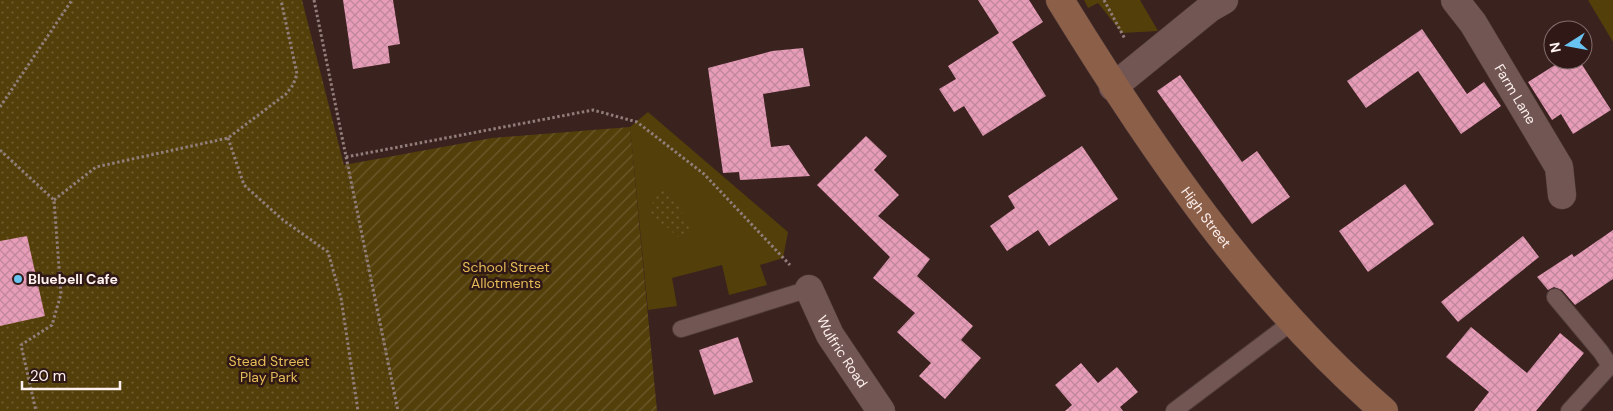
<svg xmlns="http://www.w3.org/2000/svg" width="1613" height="411" font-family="'DM Sans',sans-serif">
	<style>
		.grass { fill: #533f0a }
		.park { fill: url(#park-dots) }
		.garden { fill: url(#garden-furrows) }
		.building { fill: url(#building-cross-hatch) }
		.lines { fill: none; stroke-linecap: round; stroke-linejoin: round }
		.lane-casing { stroke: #513d3b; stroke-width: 18 }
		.street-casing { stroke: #513d3b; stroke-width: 29 }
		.secondary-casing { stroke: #513d3b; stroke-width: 29 }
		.path { stroke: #917e7b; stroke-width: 3; stroke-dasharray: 2.5 2.5; stroke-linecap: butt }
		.lane { stroke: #725653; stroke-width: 16 }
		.street { stroke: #725653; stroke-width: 28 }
		.secondary { stroke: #8c5f48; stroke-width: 28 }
		.poi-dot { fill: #69c3f1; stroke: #2f1816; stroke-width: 2 }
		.labels { text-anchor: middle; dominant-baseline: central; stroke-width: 5; stroke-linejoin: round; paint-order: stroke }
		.street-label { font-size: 14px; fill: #fdf0ee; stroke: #2f1816 }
		.park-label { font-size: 14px; fill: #e5bc58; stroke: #2f1816 }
		.poi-label { font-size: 14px; font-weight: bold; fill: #fdf0ee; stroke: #2f1816; text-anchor: start }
	</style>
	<defs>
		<pattern id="park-dots" width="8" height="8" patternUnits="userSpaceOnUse" patternTransform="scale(1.25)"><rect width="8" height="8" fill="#533f0a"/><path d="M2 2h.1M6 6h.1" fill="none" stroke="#6d5b2e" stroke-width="1.8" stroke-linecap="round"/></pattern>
		<pattern id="garden-furrows" width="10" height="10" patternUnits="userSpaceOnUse" patternTransform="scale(1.25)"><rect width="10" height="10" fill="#533f0a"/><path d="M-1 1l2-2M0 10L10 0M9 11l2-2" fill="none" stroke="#6d5b2e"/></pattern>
		<pattern id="building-cross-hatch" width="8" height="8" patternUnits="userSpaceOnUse" patternTransform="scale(1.25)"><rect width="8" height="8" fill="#e79cb8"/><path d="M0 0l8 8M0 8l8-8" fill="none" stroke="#c0879c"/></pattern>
	</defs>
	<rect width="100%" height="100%" fill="#3a221f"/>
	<!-- grass -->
	<g class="grass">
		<path d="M1084,0h56l18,31 -36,2 -24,-30 -10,5z"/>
		<path d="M1588,0h25v42z"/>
		<path d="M648,112l140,120 -5,26 -23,7 7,20 -38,10 -7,-30 -50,13 5,28 -29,4 -18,-183z"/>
	</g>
	<!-- park -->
	<g class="park">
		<path d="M0,0h302l42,165 51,246h-395z"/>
		<path d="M661,189l12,8 18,32 -3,7 -12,1 -5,-7 -25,-16z"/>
	</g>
	<!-- garden -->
	<path class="garden" d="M630,127l27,284h-262l-51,-246 148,-27z"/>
	<!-- building -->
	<g class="building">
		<path d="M343,0h50l7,44 -12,2 2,17 -37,6z"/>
		<path d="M978,0h51l14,22 -31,20 34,54 -63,40 -19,-30 -10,6 -15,-23 17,-10 -8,-13 51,-33z"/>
		<path d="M1422,29l45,65 17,-12 17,24 -40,28 -43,-63 -52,37 -19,-27z"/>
		<path d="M803,48l7,38 -47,8 8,53 18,-2 21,31 -70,4 -1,-8 -16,1 -15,-105 64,-17z"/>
		<path d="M1563,60h16l32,50 -38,24 -12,-20 -9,6 -24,-38z"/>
		<path d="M1180,75l62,87 15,-11 33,46 -38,27 -95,-133z"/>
		<path d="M866,136l21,20 -13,14 25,25 -21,21 52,43 -13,17 56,50 -12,14 20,18 -36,41 -26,-23 12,-13 -34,-31 18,-19 -42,-35 17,-21 -73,-72z"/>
		<path d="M1082,146l36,53 -69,47 -11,-16 -31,21 -17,-25 25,-18 -7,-12z"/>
		<path d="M1405,184l29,40 -66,48 -29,-41z"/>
		<path d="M1613,230v49l-38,26 -13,-15 -8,-3 -6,3 -11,-13 35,-23 2,3z"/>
		<path d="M27,236l18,80 -45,10v-85z"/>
		<path d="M1523,236l16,21 -81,65 -17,-20z"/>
		<path d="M1471,327l56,46 33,-40 24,20 -48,58h-62l15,-19 -43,-35z"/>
		<path d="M738,337l15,45 -39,13 -15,-45z"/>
		<path d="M1081,363l17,20 19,-16 21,25 -18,15 3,4h-58l7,-6 -17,-20z"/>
	</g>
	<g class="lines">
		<defs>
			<g id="lane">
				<path d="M1555,297l46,55 9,14 -41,45"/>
				<path d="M681,329l128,-40"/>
				<path d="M1174,411l118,-89"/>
			</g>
			<g id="street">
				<path id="s1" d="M1455,0l18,23 86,144 3,28"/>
				<path d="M1113,87l97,-79 14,-8"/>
				<path id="s2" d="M809,289l21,46 51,76"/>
			</g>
			<g id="secondary">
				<path id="s3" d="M1060,0c91,148 192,297 324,411"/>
			</g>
		</defs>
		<!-- lane casing -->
		<use href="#lane" class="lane-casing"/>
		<!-- street casing -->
		<use href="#street" class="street-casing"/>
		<!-- secondary casing -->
		<use href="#secondary" class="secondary-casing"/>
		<!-- path -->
		<g class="path">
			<path d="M314,0l84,411"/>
			<path d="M1104,0l21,39"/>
			<path d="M0,107l72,-107"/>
			<path d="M228,138l16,47 39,35 45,32 13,46 17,113"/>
			<path d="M0,150l54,50 7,94 -9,31 -31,20 15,66"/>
			<path d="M346,157l247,-47 44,12 67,52 86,91"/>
			<path d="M54,200l42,-33 132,-29 58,-44 7,-9 4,-11 -16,-74"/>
		</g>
		<!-- lane -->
		<use href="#lane" class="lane"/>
		<!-- street -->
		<use href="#street" class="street"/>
		<!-- secondary -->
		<use href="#secondary" class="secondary"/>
	</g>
	<!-- markers -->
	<circle class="poi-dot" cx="18" cy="279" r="5"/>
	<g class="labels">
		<!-- street labels -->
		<g class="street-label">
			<text stroke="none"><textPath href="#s1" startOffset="112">Farm Lane</textPath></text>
			<text stroke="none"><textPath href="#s3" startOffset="262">High Street</textPath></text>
			<text stroke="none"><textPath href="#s2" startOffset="71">Wulfric Road</textPath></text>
		</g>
		<!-- park labels -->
		<g class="park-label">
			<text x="506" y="267">School Street<tspan x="506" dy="16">Allotments</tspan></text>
			<text x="269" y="361">Stead Street<tspan x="269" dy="16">Play Park</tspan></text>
		</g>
		<!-- poi labels -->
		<g class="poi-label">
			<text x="28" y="279">Bluebell Cafe</text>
		</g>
	</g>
	<!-- north arrow -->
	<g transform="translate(1568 45) rotate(259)"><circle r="24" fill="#2f1816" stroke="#816e6c"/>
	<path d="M0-4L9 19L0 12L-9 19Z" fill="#69c3f1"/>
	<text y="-8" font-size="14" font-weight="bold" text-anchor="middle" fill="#fdf0ee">N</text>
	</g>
	<!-- scale -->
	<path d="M22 381v8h98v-8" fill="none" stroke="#fdf0ee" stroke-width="2.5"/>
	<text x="30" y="381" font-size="15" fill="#fdf0ee" stroke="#2f1816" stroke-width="4" paint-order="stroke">20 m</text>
</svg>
